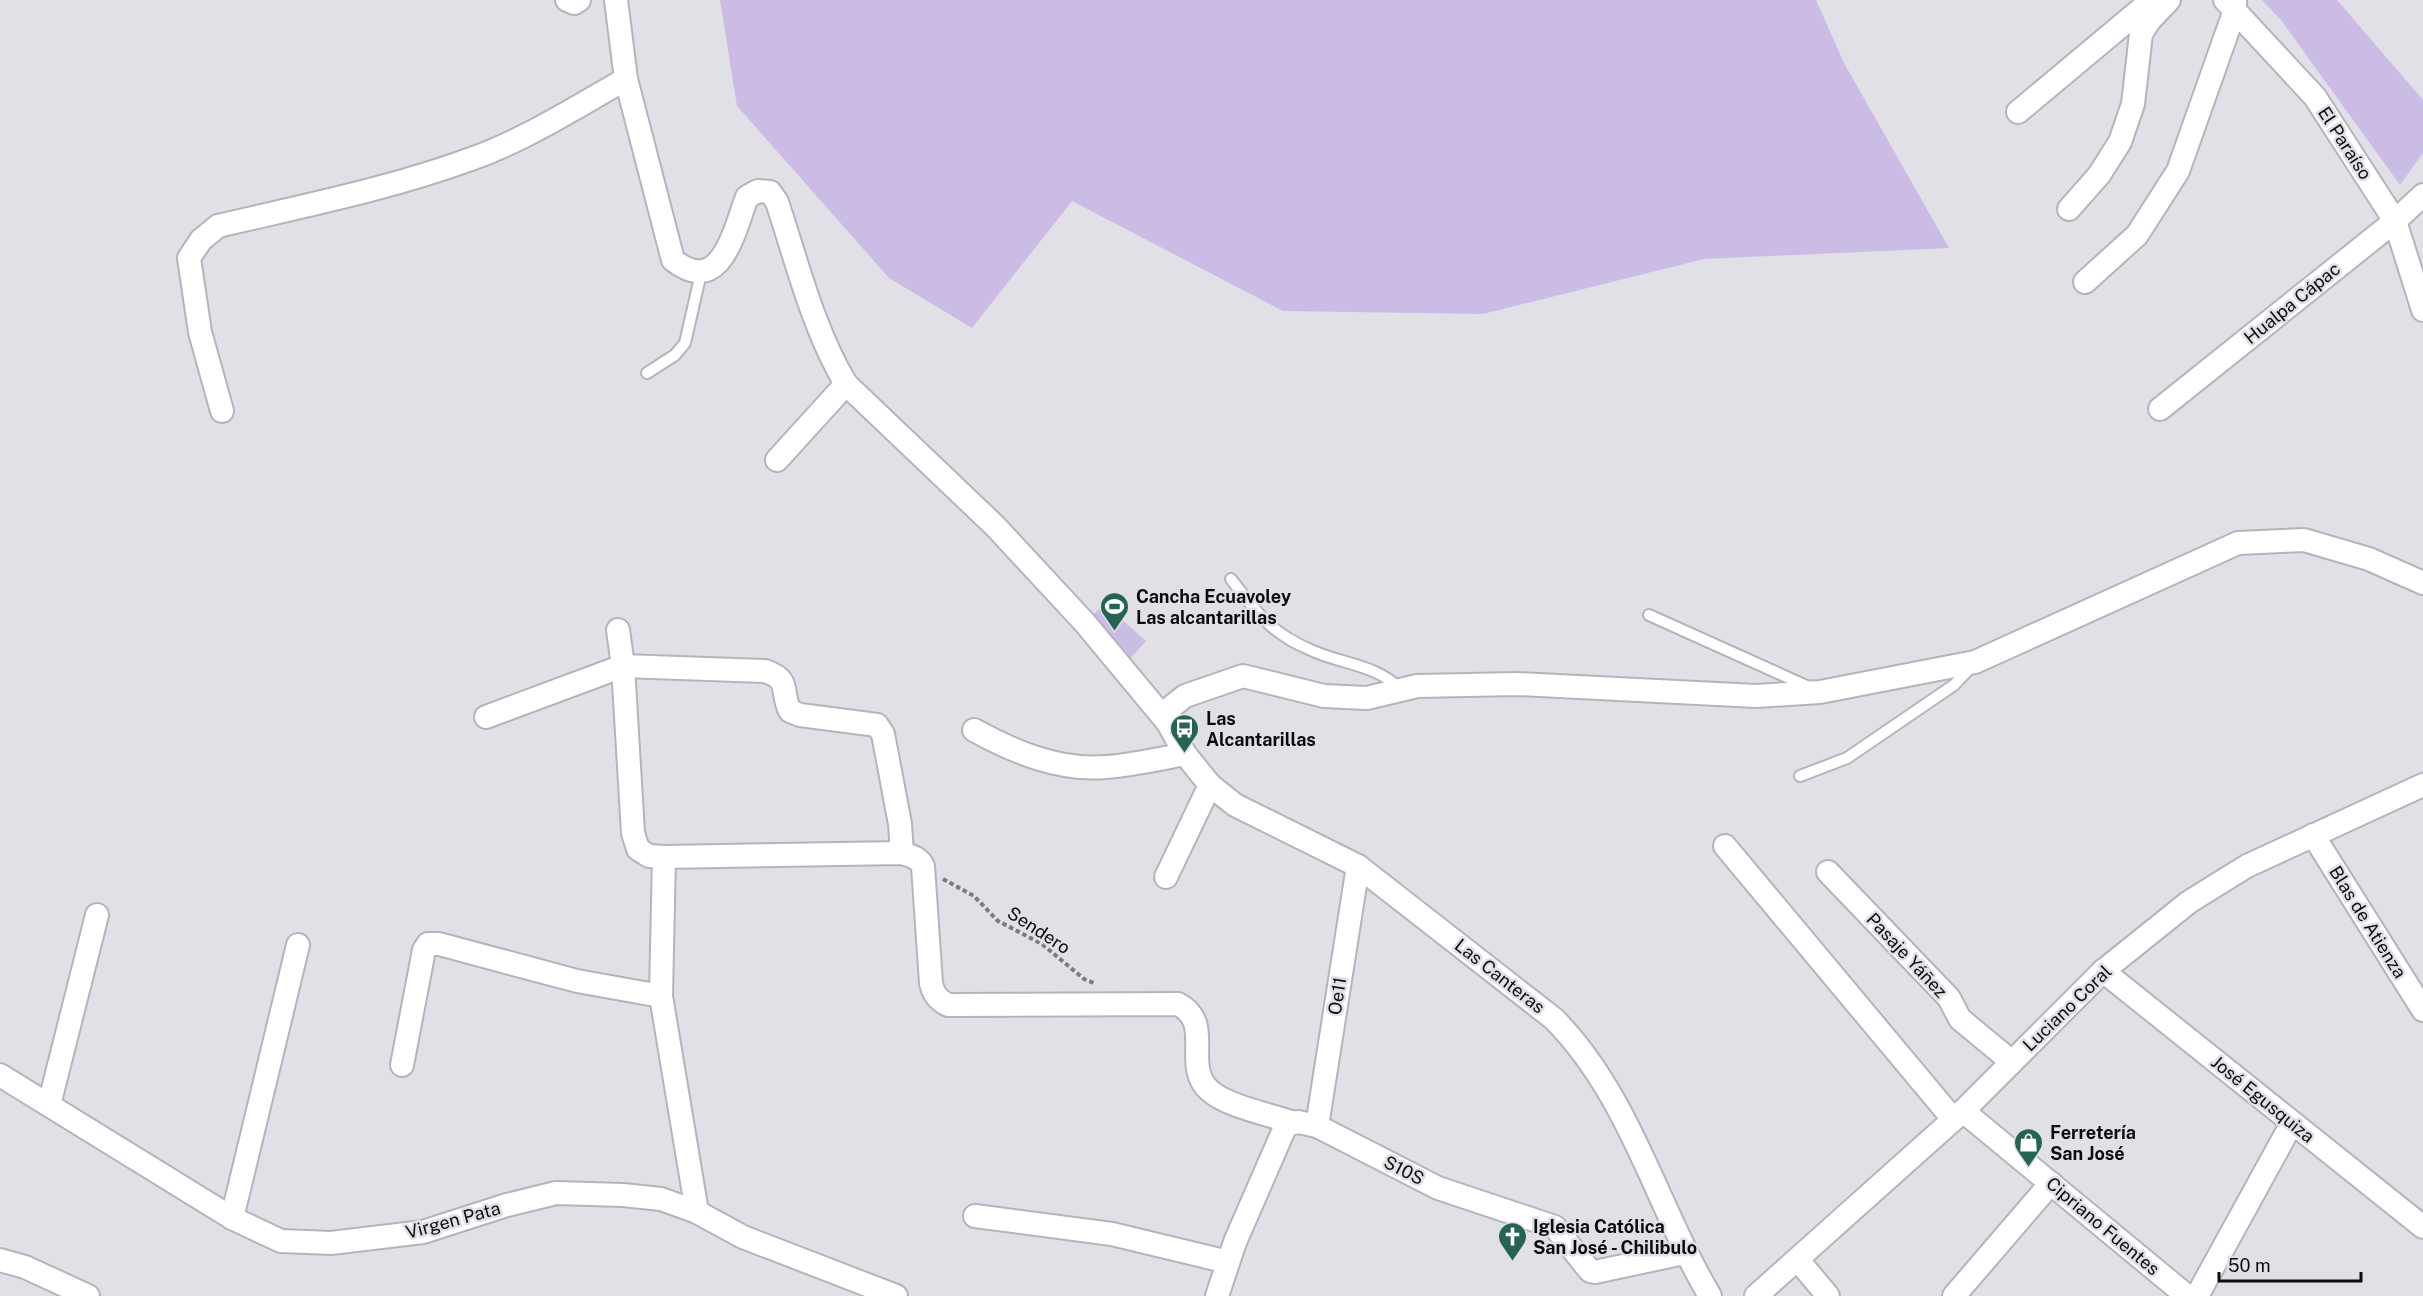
<svg xmlns="http://www.w3.org/2000/svg" width="2423" height="1296" font-family="'Public Sans',sans-serif">
	<style>
		.green { fill: #cabce5 }
		.lines { fill: none; stroke-linecap: round; stroke-linejoin: round }
		.service-casing { stroke: #b6b4bb; stroke-width: 14 }
		.minor-casing { stroke: #b6b4bb; stroke-width: 26 }
		.path { stroke: #7c7a7f; stroke-width: 4; stroke-dasharray: 4.5 3; stroke-linecap: butt }
		.service { stroke: #fff; stroke-width: 10 }
		.minor { stroke: #fff; stroke-width: 22 }
		.labels { text-anchor: middle; dominant-baseline: central; stroke-width: 5; stroke-linejoin: round; paint-order: stroke }
		.street-label { font-size: 18px; fill: #0c0b0e; stroke: #e2e0e7 }
		.poi-label { font-size: 18px; font-weight: bold; fill: #0c0b0e; stroke: #e2e0e7; text-anchor: start }
	</style>
	<rect width="100%" height="100%" fill="#e2e0e7"/>
	<!-- green -->
	<g class="green">
		<path d="M720,0h1096l28,63 105,185 -245,11 -221,55 -200,-3 -211,-110 -100,127 -83,-50 -152,-172z"/>
		<path d="M2262,0h75l86,100v53l-23,32 -119,-165z"/>
		<path d="M1104,604l42,37 -21,23 -40,-41z"/>
	</g>
	<g class="lines">
		<defs>
			<g id="service">
				<path d="M647,373l28,-18 10,-12 16,-70"/>
				<path d="M1231,579c27,35 39,54 82,72 29,13 65,14 88,39"/>
				<path d="M1649,615l162,73"/>
				<path d="M1800,776l47,-18 107,-73 19,-20"/>
			</g>
			<g id="minor">
				<path d="M567,0l7,3 5,-3"/>
				<path d="M616,0l10,79 47,181c48,38 61,-29 74,-63l11,-6 12,1 7,10c20,60 36,127 69,182l149,142 90,97 83,100"/>
				<path d="M2225,0l90,97 80,124 28,89"/>
				<path d="M2018,112l134,-112"/>
				<path d="M2069,209l30,-34 21,-33 13,-38 8,-70 8,-13 20,-21"/>
				<path d="M2085,282l52,-47 41,-64 57,-161v-10"/>
				<path d="M2160,409l235,-188 28,-26"/>
				<path d="M222,411l-22,-79 -11,-74 12,-18 17,-14c85,-20 171,-37 253,-67 54,-19 105,-52 155,-80"/>
				<path d="M777,460l69,-76"/>
				<path d="M618,630l5,36 10,167 5,16 11,7 15,1 238,-4c9,3 16,4 21,13l8,117c2,11 7,17 17,22l230,-1c37,19 4,61 31,86 17,16 59,24 82,32"/>
				<path d="M486,717l137,-51 142,5c27,9 15,21 25,40l10,4 77,10 6,9 17,90 2,29"/>
				<path d="M974,730c40,22 85,41 132,37 26,-2 53,-8 79,-13"/>
				<path d="M2313,835l110,175"/>
				<path d="M1725,846l228,273"/>
				<path d="M664,857l-3,139 36,216"/>
				<path d="M1828,872l121,126 11,21 52,43"/>
				<path d="M1166,877l44,-92"/>
				<path d="M2103,971l320,256"/>
				<path d="M402,1065l22,-115 4,-6h11l138,37 84,15"/>
				<path d="M0,1075l232,143 49,23 50,2 92,-11 84,-27 49,-12 67,2 38,4 36,13 46,25 153,59"/>
				<path d="M49,1105l48,-190"/>
				<path d="M1963,1111l224,185"/>
				<path d="M1317,1126l41,-260"/>
				<path d="M975,1216l137,18 116,28"/>
				<path d="M232,1218l66,-273"/>
				<path d="M0,1260l25,7 63,29"/>
				<path d="M1798,1260l30,36"/>
				<path d="M1217,1296l18,-54 51,-117 12,-3 19,4 121,62 117,39 35,44 5,1 89,-19"/>
				<path d="M1710,1296c-54,-91 -80,-200 -156,-277l-196,-153 -123,-61 -25,-20 -25,-31 -17,-31 2,-15 15,-12 58,-20 81,20 43,2 50,-12 100,-2 239,12 64,-4 155,-30 263,-119 66,-3 65,19 54,24"/>
				<path d="M1756,1296l207,-185 140,-140 86,-69 58,-36 176,-81"/>
				<path d="M1954,1296l97,-113"/>
				<path d="M2197,1296l95,-173"/>
			</g>
		</defs>
		<!-- service casing -->
		<use href="#service" class="service-casing"/>
		<!-- minor casing -->
		<use href="#minor" class="minor-casing"/>
		<!-- path -->
		<path class="path" d="M943,879l31,17 24,25 44,23 42,35 10,4"/>
		<!-- service -->
		<use href="#service" class="service"/>
		<!-- minor -->
		<use href="#minor" class="minor"/>
	</g>
	<!-- icons -->
	<defs>
		<symbol id="stadium-pin" viewBox="-11 -11 22 30"><path d="M0 17L-7.5 6A9.5 9.5 0 1 1 7.5 6Z" fill="#256452" stroke="#e2e0e7"/><path d="M0-5a6.5 5 0 1 0 0 10a6.5 5 0 1 0 0-10ZM-3.5-1.8h7v3.6h-7Z" fill="#fff"/></symbol>
		<symbol id="bus-pin" viewBox="-11 -11 22 30"><path d="M0 17L-7.5 6A9.5 9.5 0 1 1 7.5 6Z" fill="#256452" stroke="#e2e0e7"/><path d="M-5-6H5V4H4V6H2V4H-2V6H-4V4H-5ZM-3.5-4V0h7V-4ZM-3.5 1.2v1.5H-2V1.2ZM2 1.2v1.5H3.5V1.2Z" fill="#fff"/></symbol>
		<symbol id="shop-pin" viewBox="-11 -11 22 30"><path d="M0 17L-7.5 6A9.5 9.5 0 1 1 7.5 6Z" fill="#256452" stroke="#e2e0e7"/><path d="M-5-2.5h2.3a2.7 3.5 0 0 1 5.4 0H5L5.5 6h-11ZM-1.5-2.5h3a1.5 2.3 0 0 0-3 0Z" fill="#fff"/></symbol>
		<symbol id="church-pin" viewBox="-11 -11 22 30"><path d="M0 17L-7.5 6A9.5 9.5 0 1 1 7.5 6Z" fill="#256452" stroke="#e2e0e7"/><path d="M-1.2-6h2.4v3.5h3.3v2.4h-3.3V6h-2.4V-.1h-3.3v-2.4h3.3Z" fill="#fff"/></symbol>
	</defs>
	<g fill-rule="evenodd">
		<use href="#stadium-pin" x="1098" y="590" width="33" height="45"/>
		<use href="#bus-pin" x="1168" y="712" width="33" height="45"/>
		<use href="#shop-pin" x="2012" y="1126" width="33" height="45"/>
		<use href="#church-pin" x="1496" y="1220" width="33" height="45"/>
	</g>
	<g class="labels">
		<!-- street labels -->
		<g class="street-label">
			<text transform="translate(2345 143) rotate(57)">El Paraíso</text>
			<text transform="translate(2292 303) rotate(-39)">Hualpa Cápac</text>
			<text transform="translate(2368 922) rotate(58)">Blas de Atienza</text>
			<text transform="translate(1039 930) rotate(33)">Sendero</text>
			<text transform="translate(1907 955) rotate(47)">Pasaje Yáñez</text>
			<text transform="translate(1500 976) rotate(38)">Las Canteras</text>
			<text transform="translate(1337 996) rotate(-81)">Oe11</text>
			<text transform="translate(2067 1008) rotate(-44)">Luciano Coral</text>
			<text transform="translate(2263 1099) rotate(39)">José Egusquiza</text>
			<text transform="translate(1404 1170) rotate(27)">S10S</text>
			<text transform="translate(453 1220) rotate(-15)">Virgen Pata</text>
			<text transform="translate(2103 1226) rotate(40)">Cipriano Fuentes</text>
		</g>
		<!-- poi labels -->
		<g class="poi-label">
			<text x="1136" y="596">Cancha Ecuavoley<tspan x="1136" dy="21">Las alcantarillas</tspan></text>
			<text x="1206" y="718">Las<tspan x="1206" dy="21">Alcantarillas</tspan></text>
			<text x="2050" y="1132">Ferretería<tspan x="2050" dy="21">San José</tspan></text>
			<text x="1533" y="1226">Iglesia Católica<tspan x="1533" dy="21">San José - Chilibulo</tspan></text>
		</g>
	</g>
	<!-- scale -->
	<path d="M2219 1272v9h142v-9" fill="none" stroke="#0c0b0e" stroke-width="3"/>
	<text x="2228" y="1272" font-size="18" fill="#0c0b0e" stroke="#e2e0e7" stroke-width="4.5" paint-order="stroke">50 m</text>
</svg>
